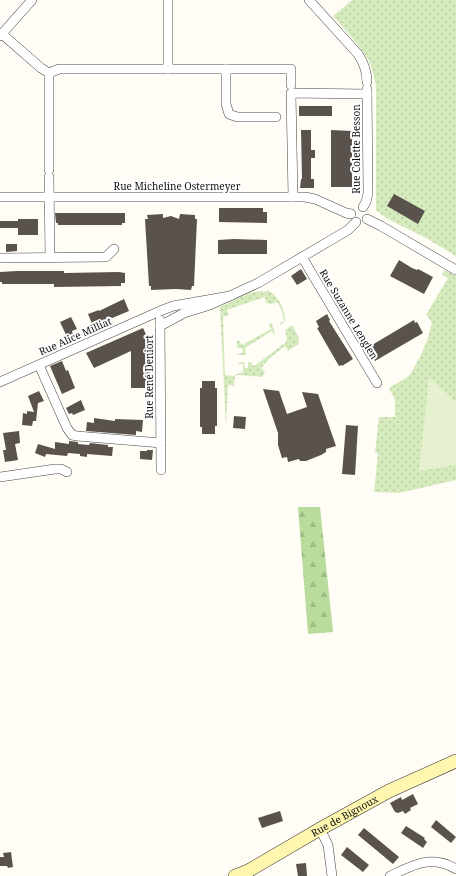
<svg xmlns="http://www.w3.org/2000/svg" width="456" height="876" font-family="'Noto Serif',serif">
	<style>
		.grass { fill: url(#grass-dots) }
		.forest { fill: url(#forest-firs) }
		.pitch { fill: #e6f2cf }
		.building { fill: #5a524d }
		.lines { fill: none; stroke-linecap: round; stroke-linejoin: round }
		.street-casing { stroke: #444; stroke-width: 10 }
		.secondary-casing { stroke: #333; stroke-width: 14 }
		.street { stroke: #fff; stroke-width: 9 }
		.secondary { stroke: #fff6b0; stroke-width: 13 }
		.labels { text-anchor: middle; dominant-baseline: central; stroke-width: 4; stroke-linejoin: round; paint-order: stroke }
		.street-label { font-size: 10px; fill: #111; stroke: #fff }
	</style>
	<defs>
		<pattern id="grass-dots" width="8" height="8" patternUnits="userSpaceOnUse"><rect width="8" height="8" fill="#d5ebbd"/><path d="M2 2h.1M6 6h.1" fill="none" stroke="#b6c8a1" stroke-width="1.8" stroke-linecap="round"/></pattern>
		<pattern id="forest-firs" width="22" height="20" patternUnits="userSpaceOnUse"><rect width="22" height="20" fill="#b9dc9c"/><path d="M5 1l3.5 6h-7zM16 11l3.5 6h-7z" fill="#9ebc85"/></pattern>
	</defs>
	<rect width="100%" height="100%" fill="#fffdf5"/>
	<!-- grass -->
	<g class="grass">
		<path d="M352,0h104v256c-12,-7 -24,-15 -36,-21 -16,-9 -29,-12 -44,-25v-121c-1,-9 -3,-19 -7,-28 -9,-16 -24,-31 -36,-45z"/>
		<path d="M444,270l12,5v205l-57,13 -25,-1 4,-39h-3l4,-36h16v-17l-6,-12 20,-12 11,-19 8,-19 4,-16 -6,-7 22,-37 -6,-3z"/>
		<path d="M267,290c10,4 19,20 18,31l-5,4v-2l4,-2 -2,-10 -5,-9 -5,2 -6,-1 -1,-6 -38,13 2,5 -6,2 2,58 8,1 10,-4v-8h-5v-1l6,-1 1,6h3v-5l2,-1 4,4 31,-23 2,-3 -2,-10 7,-5 6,11 1,8 -11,7 -3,-5 -15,12 -9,10 4,4 -3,5 -23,-2 -4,1 -1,10 -5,-1 -1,1 -2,40 -6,-119c12,-5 32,-19 46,-15z"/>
		<path d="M269,323h3l3,12h-1l-2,-4 -27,17 1,7h-9v-1l6,-1 -1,-5h-4l-1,-2v-5h2l3,4 29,-16z"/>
	</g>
	<!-- forest -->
	<path class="forest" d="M298,507h22l13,125 -25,2z"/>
	<!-- pitch -->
	<path class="pitch" d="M429,377l27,25v63l-37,6z"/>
	<!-- building -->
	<g class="building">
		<rect x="299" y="106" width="33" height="10"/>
		<path d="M301,130h10v20h4v8h-4v21h3v9h-14l1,-9h1z"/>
		<path d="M331,130l21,1v56h-21z"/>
		<path d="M394,194l31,17 -7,13 -31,-18z"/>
		<path d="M219,208h44v4h4v11l-48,-1z"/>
		<path d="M55,213h70v10h-3v2h-64v-2h-2z"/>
		<path d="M163,214v4l8,-2 8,3 1,-5 15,1v4h2l-3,67h-2l-1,4 -15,-1 -25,1v-4h-2l-4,-67h3l-1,-4z"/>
		<path d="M18,219h20v16h-20v-7h-18v-7h18z"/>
		<path d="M234,239l33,1v14h-49v-14z"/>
		<path d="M6,244h11v7l-11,1z"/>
		<path d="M399,260l13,8 5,2 1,-1 15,8 -9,17 -34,-18z"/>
		<path d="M301,269l6,10 -10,6 -6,-9z"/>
		<path d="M17,271h47v2l55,-1 6,1v10h-4v3l-67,1v-3h-52v-2h-2v-10z"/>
		<path d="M124,299l5,12 -36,15 -5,-12 11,-4v1z"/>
		<path d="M327,314l3,6 -1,1 24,38 -11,7v-1l-3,1 -22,-38 2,-1 -3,-6z"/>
		<path d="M71,317l6,12 -5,2 1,4 -6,2 -7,-15z"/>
		<path d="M414,320l1,3 2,-1 6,11 -48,28 -8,-13z"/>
		<path d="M143,328l7,15v45h-19v-37l-37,17 -8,-15z"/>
		<path d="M62,361l4,10 2,-1 7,18 -13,6 -12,-28z"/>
		<path d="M202,381h13v7h2v38h-2v8h-13v-7h-2v-39h2z"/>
		<path d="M263,389l16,2 8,23 20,-7 -5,-15 16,2 18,52 -10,3v3l-5,3 -15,6h-6l-1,-2 -11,3 -1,-5 -5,1 -4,-13v-12z"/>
		<path d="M39,391l5,10 -6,2 -2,18h-3l-1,5 -10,-1 1,-12 4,1v-3l7,1 -6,-16z"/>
		<path d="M81,400l4,10 -12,5 -1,-2 -3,1 -3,-6z"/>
		<path d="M234,416l12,1 -1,12 -12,-1z"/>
		<path d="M94,418l21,3v-2l28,1 -1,12 -6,-1v4l-50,-4 1,-9 7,1z"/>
		<path d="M346,425l12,1 -3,49 -13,-1z"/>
		<path d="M19,431l1,12 -5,1 3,16 -13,2 -2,-12h3l-3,-17z"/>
		<path d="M69,441l9,1v2l11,1 1,-2 18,2v2h5l-1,9 -25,-2v3l-7,-1v-2l-12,-1 -1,3 -21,-2 -1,3 -10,-4 3,-9 17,5v-7l14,2z"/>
		<path d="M147,450h6l-1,10 -12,-1v-8h7z"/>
		<path d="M413,794l5,10 -8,4 1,2 -6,4 -2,-3 -5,2 -3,-1 -5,-9 11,-6 1,3z"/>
		<path d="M280,811l3,10 -21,7 -4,-10z"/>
		<path d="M436,820l20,17 -5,6 -20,-16z"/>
		<path d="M406,826l19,12 -1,1 3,3 -4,6 -22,-15z"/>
		<path d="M364,828l35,29 -6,7 -35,-29z"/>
		<path d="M347,847l22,18 -6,7 -22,-17z"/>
		<path d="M11,852l2,15 -5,1 -1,-2h-7v-9h4l-1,-4z"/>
		<path d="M306,863l1,13h-9l-2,-12z"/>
	</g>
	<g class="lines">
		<defs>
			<g id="street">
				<path d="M168,0v69"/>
				<path d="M309,0l49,54c6,9 9,17 9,28"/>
				<path d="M2,34l39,34 8,5v97"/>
				<path d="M0,36l32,-36"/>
				<path d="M226,69v35l3,10 8,3h39"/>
				<path d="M49,73l10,-4h232v16"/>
				<path d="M49,177l1,81"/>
				<path d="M0,197h305l10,2 31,14 5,1"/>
				<path d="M293,197l-2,-104 76,1"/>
				<path d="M363,207l3,-5 2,-9 -1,-104"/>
				<path d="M367,219l14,7 75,44"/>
				<path d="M302,257l75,126"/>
				<path d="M0,258l106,-1 8,-8"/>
				<path d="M160,320l1,150"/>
				<path d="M160,326l24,-13 26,-8 48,-22 90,-53 8,-8"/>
				<path d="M39,365l28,63 5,7 5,1 84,7"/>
				<path d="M0,382l160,-71 13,-5 57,-10"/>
				<path d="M0,477l55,-8h6l6,3"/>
				<path d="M320,829l8,16 4,31"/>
				<path d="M390,876c23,-11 42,-22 66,-7"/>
			</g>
			<g id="secondary">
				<path id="s1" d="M235,876l13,-5 72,-42 69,-38 67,-30"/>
			</g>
		</defs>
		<!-- street casing -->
		<use href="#street" class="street-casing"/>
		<!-- secondary casing -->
		<use href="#secondary" class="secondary-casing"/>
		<!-- street -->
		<use href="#street" class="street"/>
		<!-- secondary -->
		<use href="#secondary" class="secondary"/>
	</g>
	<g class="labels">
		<!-- street labels -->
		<g class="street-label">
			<text transform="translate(356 149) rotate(-90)">Rue Colette Besson</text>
			<text x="177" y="186">Rue Micheline Ostermeyer</text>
			<text transform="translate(349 314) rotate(59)">Rue Suzanne Lenglen</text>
			<text transform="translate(75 336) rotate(-24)">Rue Alice Milliat</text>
			<text transform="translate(149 377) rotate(-90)">Rue René Deniort</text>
			<text stroke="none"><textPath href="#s1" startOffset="125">Rue de Bignoux</textPath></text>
		</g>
	</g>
</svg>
